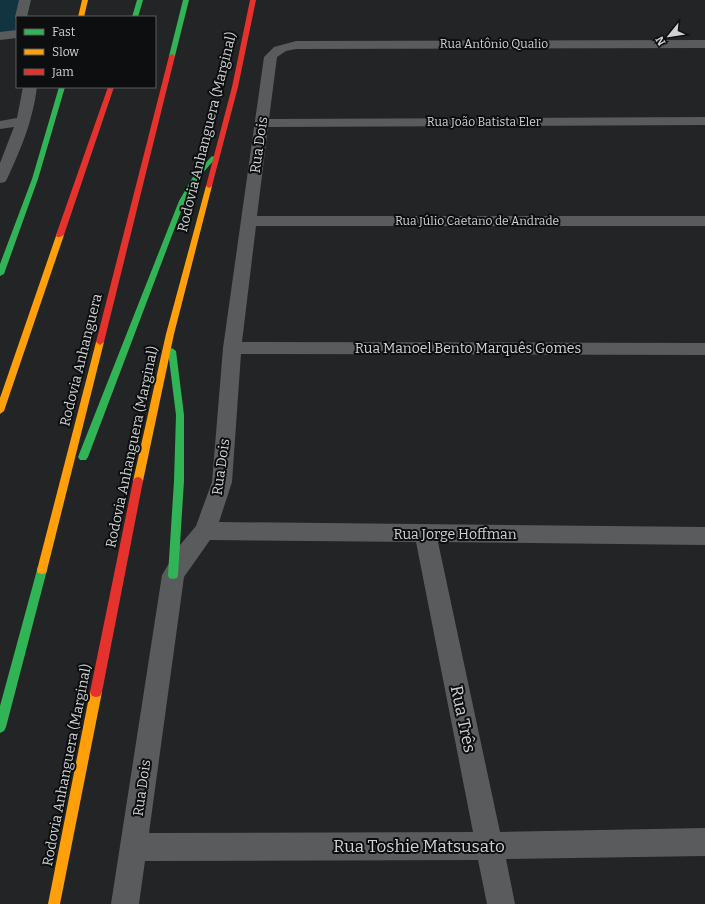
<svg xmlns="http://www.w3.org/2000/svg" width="705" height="904" font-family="Bitter,serif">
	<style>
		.green { fill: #113440 }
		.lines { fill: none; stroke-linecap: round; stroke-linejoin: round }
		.street { fill: #595b5c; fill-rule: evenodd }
		.fast { fill: #30b455; fill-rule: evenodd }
		.slow { fill: #ff9f0a; fill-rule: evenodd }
		.jam { fill: #e5322d; fill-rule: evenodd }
		.labels { text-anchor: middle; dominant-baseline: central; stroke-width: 4; stroke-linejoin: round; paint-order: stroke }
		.far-street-label { font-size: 12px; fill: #cfd2d3; stroke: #0c0e0f }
		.street-label { font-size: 14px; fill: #cfd2d3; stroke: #0c0e0f }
		.near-street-label { font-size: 17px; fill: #cfd2d3; stroke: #0c0e0f }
	</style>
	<rect width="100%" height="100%" fill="#222426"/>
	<!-- green -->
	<path class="green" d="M0,0h25l-8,17v17l-17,2z"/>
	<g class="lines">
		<!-- street -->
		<g class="street">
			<path d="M19,0h12l-4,17h-10v3l-2,-3z"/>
			<path d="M17,30v8l-17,2v-8z"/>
			<path d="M705,40v8l-409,1 -10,2 -9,6 -8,62 436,-2v8l-437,2 -11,89h448v10h-449l-14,116 463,1v12l-464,-1 -9,128 -13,40 486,5v18l-267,-3 62,290 205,-4v28l-199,3 9,45h-28l-9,-44 -333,1 -6,43h-28l51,-329 18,-30 16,-19 16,-44 11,-134 41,-291 10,-10 22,-6zM210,540l206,2 57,290 -324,1 35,-256z"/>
			<path d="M23,87h14c-4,33 -16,62 -30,92l-2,3 -5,1v-20l14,-36 -14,2v-8l17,-3z"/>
		</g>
		<!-- fast -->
		<g class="fast">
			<path d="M137,0h6l-5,17h-6z"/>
			<path d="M183,0h6l-14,56 -3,2 -3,-2z"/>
			<path d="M59,87h6l-27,92 -34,95 -4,2v-12l32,-85z"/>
			<path d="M213,156l3,2 -17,19 -14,24 -97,256 -2,3h-6l-2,-3 101,-256 15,-26 17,-18z"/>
			<path d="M172,348l4,3 8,64v66l-6,94 -1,3 -4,1 -4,-1 -1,-3 6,-94 2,-66 -8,-64z"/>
			<path d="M42,566l4,1 1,3 -41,157 -2,4 -4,2v-27l37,-136 1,-3z"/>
		</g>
		<!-- slow -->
		<g class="slow">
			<path d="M82,0h6l-4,17h-6z"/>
			<path d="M209,184l3,2 -38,148 -31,147 -2,3h-6l-2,-3 33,-147 40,-148z"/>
			<path d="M57,233h3l4,2 -60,176 -4,3v-16z"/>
			<path d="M100,339l4,3 -57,228 -1,3 -4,1 -4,-1 -1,-3 59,-228z"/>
			<path d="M96,687l4,1 2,4 -42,212h-12l42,-212 2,-4z"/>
		</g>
		<!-- jam -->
		<g class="jam">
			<path d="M250,0h6l-18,87 -26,99 -3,2 -3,-2 26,-99z"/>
			<path d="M172,54l3,2 -71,286 -4,3 -4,-3 73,-286z"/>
			<path d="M108,87h6l-50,148 -4,2h-3l-1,-2z"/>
			<path d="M138,477l3,1 2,3 -41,211 -2,4 -4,1 -4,-1 -2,-4 43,-211 2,-3z"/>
		</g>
	</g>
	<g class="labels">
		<!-- far-street labels -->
		<g class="far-street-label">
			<text x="494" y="44">Rua Antônio Qualio</text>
			<text x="484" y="122">Rua João Batista Eler</text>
			<text x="477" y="221">Rua Júlio Caetano de Andrade</text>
		</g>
		<!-- street labels -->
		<g class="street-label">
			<text transform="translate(207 132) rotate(-76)">Rodovia Anhanguera (Marginal)</text>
			<text transform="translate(259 145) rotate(-82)">Rua Dois</text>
			<text x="468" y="348">Rua Manoel Bento Marquês Gomes</text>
			<text transform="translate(81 360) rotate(-76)">Rodovia Anhanguera</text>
			<text transform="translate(132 447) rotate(-78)">Rodovia Anhanguera (Marginal)</text>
			<text transform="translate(221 467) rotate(-82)">Rua Dois</text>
			<text x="455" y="534">Rua Jorge Hoffman</text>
			<text transform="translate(67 765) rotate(-79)">Rodovia Anhanguera (Marginal)</text>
			<text transform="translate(142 788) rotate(-82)">Rua Dois</text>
		</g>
		<!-- near-street labels -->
		<g class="near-street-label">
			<text transform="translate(463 719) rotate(78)">Rua Três</text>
			<text x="419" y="846">Rua Toshie Matsusato</text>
		</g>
	</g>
	<!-- legend -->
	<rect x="16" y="16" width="140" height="72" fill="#0c0e0f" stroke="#5a5c5d"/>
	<rect x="24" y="29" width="20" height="6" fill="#30b455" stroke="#5a5c5d"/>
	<text x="52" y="36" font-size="12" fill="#cfd2d3">Fast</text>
	<rect x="24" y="49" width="20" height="6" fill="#ff9f0a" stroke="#5a5c5d"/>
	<text x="52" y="56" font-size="12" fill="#cfd2d3">Slow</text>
	<rect x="24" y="69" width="20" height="6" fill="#e5322d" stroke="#5a5c5d"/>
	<text x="52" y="76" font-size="12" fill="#cfd2d3">Jam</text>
	<!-- north arrow -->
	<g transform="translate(669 36) rotate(240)" stroke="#0c0e0f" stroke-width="3" paint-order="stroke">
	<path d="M0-3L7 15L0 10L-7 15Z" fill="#cfd2d3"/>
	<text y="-6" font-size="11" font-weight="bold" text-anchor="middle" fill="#cfd2d3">N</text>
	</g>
</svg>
